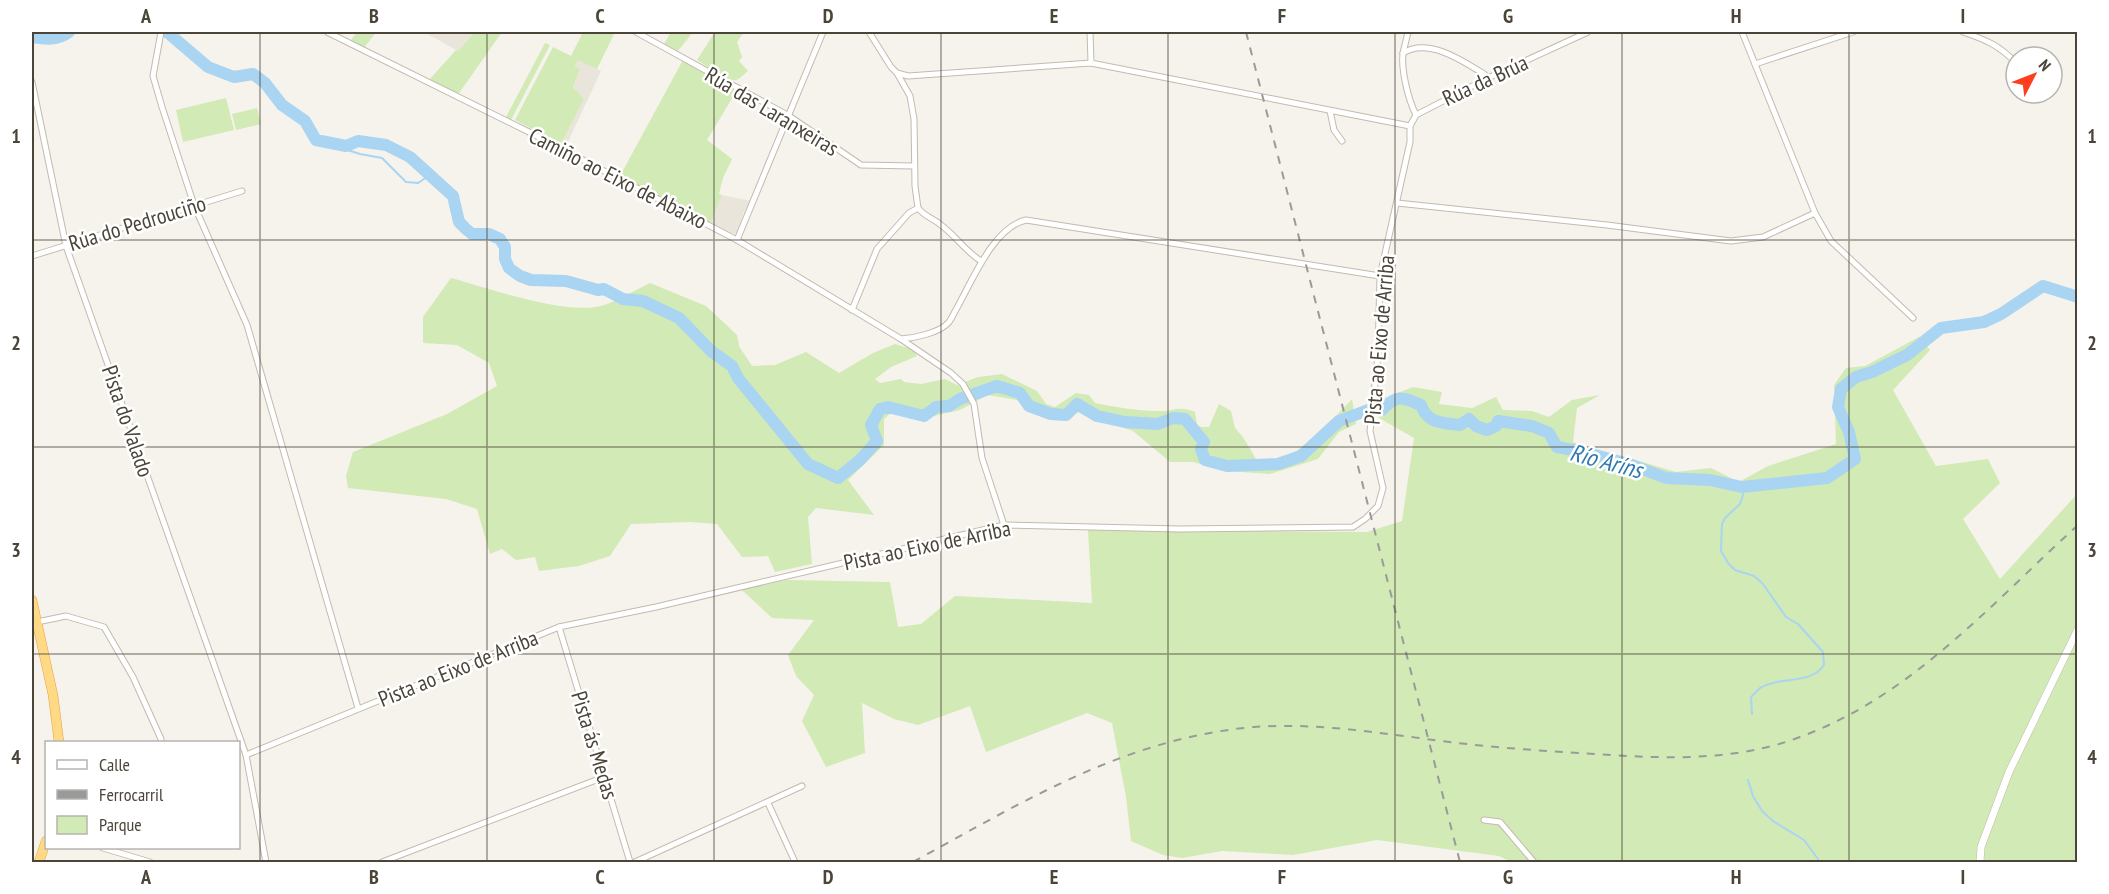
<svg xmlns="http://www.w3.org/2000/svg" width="2109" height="894" font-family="'PT Sans Narrow',sans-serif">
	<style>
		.residential { fill: #eae5da }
		.green { fill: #d2eab5 }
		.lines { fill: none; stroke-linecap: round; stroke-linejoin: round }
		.stream { stroke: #a9d4f2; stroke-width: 2 }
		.river { stroke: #a9d4f2; stroke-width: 12 }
		.minor-casing { stroke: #c2bbae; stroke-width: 7 }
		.tertiary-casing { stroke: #c2bbae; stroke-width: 8 }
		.trunk-casing { stroke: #e0a43c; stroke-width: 10 }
		.minor { stroke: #fff; stroke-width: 5 }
		.tertiary { stroke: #fff; stroke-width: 7 }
		.trunk { stroke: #ffd985; stroke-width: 9 }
		.rail { stroke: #9a9a9a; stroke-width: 2; stroke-dasharray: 8 8; stroke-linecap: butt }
		.grid { fill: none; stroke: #4b4439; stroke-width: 1.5; stroke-opacity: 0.55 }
		.labels { text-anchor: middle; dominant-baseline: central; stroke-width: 5; stroke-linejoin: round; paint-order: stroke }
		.street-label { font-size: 22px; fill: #4b4439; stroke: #fff }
		.water-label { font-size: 24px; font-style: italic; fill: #2e7ab2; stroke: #fff }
		.neatline { fill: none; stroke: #4b4439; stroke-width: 2 }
		.grid-label { font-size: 20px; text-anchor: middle; font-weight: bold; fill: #4b4439 }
	</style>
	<rect width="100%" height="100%" fill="#f6f3ec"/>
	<!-- residential -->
	<g class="residential">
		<path d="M424,32h42l7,2 -15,17z"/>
		<path d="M578,59l23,12 -35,75 -5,-2 23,-45 -11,-12 7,-18 -5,-3z"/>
		<path d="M722,195l29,6 -8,13 -6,18 -3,2 -24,-9z"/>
	</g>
	<!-- green -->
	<g class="green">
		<path d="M357,32h19l-12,16 -13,-8z"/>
		<path d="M466,32h36l-45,64 -28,-16 27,-30 2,1 15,-17z"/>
		<path d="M583,32h32l-18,37 -19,-9 -3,6 5,3 -7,18 11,12 -23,45 -46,-24 38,-73 18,9z"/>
		<path d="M671,32h22l-15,19 -14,-7z"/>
		<path d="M715,32h29l-7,10 5,15 -3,4 9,10c-3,2 -8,8 -12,9 -6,3 -32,-16 -39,-20z"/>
		<path d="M545,43l5,2 -40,77 -5,-3z"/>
		<path d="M683,60l21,13 5,1 25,14v7l-27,45 25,19 -9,19 -4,16 3,1 -12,30 -90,-49z"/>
		<path d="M226,98l8,32 -51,12 -7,-32z"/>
		<path d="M257,108l4,16 -25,6 -4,-16z"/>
		<path d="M451,278c38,10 117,39 153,27 16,-5 31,-15 46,-22l56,23 31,29 2,11 13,20 23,-1 31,-13 33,21 34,-20 22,-9 19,6 3,6 -26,11 -16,12 5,4 21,-4 3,3 17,2 24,-5 12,6 21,-8 24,-3 35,17 9,13 9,3 21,-14 13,2 6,8c21,4 41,8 62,8 19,1 18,-6 38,1l2,12 4,3h8l10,-23 12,7 4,17 8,9 13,22c8,0 20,1 28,-1 20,-8 53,-43 68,-59l4,25 -17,8 -21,27 -48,15 -43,-3 -34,-9h-23l-37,-31 -38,-13 -15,-7 -13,9 -37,-9 -13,-11 -29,-5 -28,15 -35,8 -32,-7 -9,8v26l-36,35 26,35 -58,-7 -8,9 4,47 -37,8 -7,-16 -26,1 -25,-33 -27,-2 -59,2 -21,32 -31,10 -40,5 -4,-14 -19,3 -14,-11 -12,5 -13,-45 -31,-10 -98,-11 -2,-12 7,-24 94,-38 50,-28 -8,-23 -32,-18 -34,-2v-26z"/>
		<path d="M1919,337l11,13 -37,40 43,76 52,-7 12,24 -37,36 37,60 77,-85v368h-566l-12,-6 -122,-16 -84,15 -71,-4 -40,7 -19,-3 -32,-14 -5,-44 -14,-74 -25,-10 -101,39 -16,-46 -52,19 -24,-6 -32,-16 3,50 -39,14 -24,-46 12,-26 -18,-19 -8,-21 26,-35 -42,-2 -30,-28 44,-10 104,2 8,45 23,-3 34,-28 137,7 -4,-73 279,2 35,-11 12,-83 -35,-20 -2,-17 36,-14 29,5 -3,12 33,4 24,-11 7,13 29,1 17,6 23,-17 28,-5 -23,13 -4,34 30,12 26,4 47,14 35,-4 28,14 29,-16 68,-22 -2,-59 12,-17 19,-2z"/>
	</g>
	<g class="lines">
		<!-- stream -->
		<g class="stream">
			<path d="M170,35l2,-3"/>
			<path d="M316,140l44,14 22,4 24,24 12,1 12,-8"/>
			<path d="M1742,487l1,6"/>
			<path d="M1743,495l-3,9 -15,14 -3,6 -1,27 7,12 7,7 19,6 9,8 23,33 12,7 25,28 1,13c-13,20 -43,11 -62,22 -4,2 -8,7 -11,10l1,17"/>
			<path d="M1748,780l5,16 9,15 11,10 31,19 14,19v3"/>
		</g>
		<!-- river -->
		<g class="river">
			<path d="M167,32l41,35 26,10 19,-3 12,9 17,22 23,16 11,19 30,6 12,-5 28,4 24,12 43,39 6,26 7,7 6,5h17l11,5 5,8v12l4,9 11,8 11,4 35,1 32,9 6,-1 19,10 20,2 36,17 32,33 21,15 6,12 70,86 30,14 22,-18 17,-19 -6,-16 9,-16 8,-2 36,9 12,-9 13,-1 11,-7 37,-13 23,7 9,13 22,8 15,1 11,-11 20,12 28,6 33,2 15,-6 12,1 19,23 -3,7 4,11 22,6 51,-2 23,-8 38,-35 29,-11h14c15,-16 20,-13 39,-5 6,19 23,18 39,20l9,-6 7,7 11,4 9,-4 2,-5 34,5 17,7 8,14 27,5 48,13 34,13 44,2 32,7 85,-9 28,-19 -6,-27 -11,-25 3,-18 15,-12 16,-5 35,-17 34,-27 43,-6 17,-8 42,-28 35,11"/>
			<path d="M32,37c13,2 25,4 37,-5"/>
		</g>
		<defs>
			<g id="minor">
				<path d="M161,32l-8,44 9,31 32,98 53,120 111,383"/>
				<path d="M327,32l202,100 208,108 164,99 50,34 12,11 11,20 8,54 22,67"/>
				<path d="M636,32l153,84 72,49 53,1"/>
				<path d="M869,32l22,35 6,6 11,3 183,-13 319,63"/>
				<path d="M1090,32l1,31"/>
				<path d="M1742,32l73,181 16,28 82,77"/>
				<path d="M1963,32c23,8 36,13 53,31"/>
				<path d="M1403,53l5,-21"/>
				<path d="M1755,64l98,-32"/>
				<path d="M32,82l34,164 180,509 20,107"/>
				<path d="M1330,111l4,19 8,11"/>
				<path d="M1416,115l72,-37 100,-46"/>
				<path d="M1416,115c-8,-16 -15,-45 -13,-62 25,-16 60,8 81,21l4,4"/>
				<path d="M1397,203l210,22 124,16 32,-4 52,-24"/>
				<path d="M918,208c6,8 16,11 23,17 15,11 24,26 40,36"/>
				<path d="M737,240l86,-208"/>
				<path d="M32,256l210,-65"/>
				<path d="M852,310l25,-61 32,-36 9,-5 -3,-22 -1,-67 -4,-23 -13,-23"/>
				<path d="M901,339c13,-1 39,-6 48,-17 3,-4 6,-11 9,-16 15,-27 36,-79 68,-86l354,56"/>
				<path d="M37,622l29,-6 38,11 29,50 28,62"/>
				<path d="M559,627l71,235"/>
				<path d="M246,755l313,-128 97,-20 348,-82 175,4 174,-2 12,-8 13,-13 5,-18 -13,-57 8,-76 2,-79 30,-134v-16l6,-11"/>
				<path d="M768,803l27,59"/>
				<path d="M1484,820l16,2 34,40"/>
				<path d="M103,848l47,14"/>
				<path d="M382,862l222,-85"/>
				<path d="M635,862l167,-76"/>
			</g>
			<path id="tertiary" d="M1980,862l1,-15 28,-75 69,-143"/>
			<g id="trunk">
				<path d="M32,600l21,95 6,47"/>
				<path d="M39,862l7,-21"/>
			</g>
		</defs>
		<!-- minor casing -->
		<use href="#minor" class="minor-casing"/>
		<!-- tertiary casing -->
		<use href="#tertiary" class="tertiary-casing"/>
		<!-- trunk casing -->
		<use href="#trunk" class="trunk-casing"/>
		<!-- minor -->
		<use href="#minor" class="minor"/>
		<!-- tertiary -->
		<use href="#tertiary" class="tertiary"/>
		<!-- trunk -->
		<use href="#trunk" class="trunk"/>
		<!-- rail -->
		<g class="rail">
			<path d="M1246,32l214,830"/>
			<path d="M913,862c110,-60 212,-124 341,-135 68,-5 136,8 204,16 51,6 102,9 153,12 64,4 128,5 189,-18 112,-41 192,-134 278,-212"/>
		</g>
	</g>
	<!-- grid -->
	<path class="grid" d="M260,32v830M487,32v830M714,32v830M941,32v830M1168,32v830M1395,32v830M1622,32v830M1849,32v830M32,240h2046M32,447h2046M32,654h2046"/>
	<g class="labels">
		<!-- street labels -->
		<g class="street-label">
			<text transform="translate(1485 80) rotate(-25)">Rúa da Brúa</text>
			<text transform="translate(772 111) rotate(31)">Rúa das Laranxeiras</text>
			<text transform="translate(618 178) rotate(27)">Camiño ao Eixo de Abaixo</text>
			<text transform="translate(137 223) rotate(-17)">Rúa do Pedrouciño</text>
			<text transform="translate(1379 340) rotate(-85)">Pista ao Eixo de Arriba</text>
			<text transform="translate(128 421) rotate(71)">Pista do Valado</text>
			<text transform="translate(927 545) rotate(-12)">Pista ao Eixo de Arriba</text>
			<text transform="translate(458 668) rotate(-22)">Pista ao Eixo de Arriba</text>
			<text transform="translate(595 745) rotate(73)">Pista ás Medas</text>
		</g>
		<!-- water labels -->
		<g class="water-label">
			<text transform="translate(1606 461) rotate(15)">Río Aríns</text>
		</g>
	</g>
	<!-- border -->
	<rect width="2109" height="894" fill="none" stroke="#ffffff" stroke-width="66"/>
	<!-- legend -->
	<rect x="45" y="741" width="195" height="108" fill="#ffffff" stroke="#b7b4b0" stroke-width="1.5"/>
	<rect x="57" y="760" width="30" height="9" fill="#ffffff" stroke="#b7b4b0" stroke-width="1.5"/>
	<text x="99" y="771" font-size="18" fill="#4b4439">Calle</text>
	<rect x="57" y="790" width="30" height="9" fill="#9a9a9a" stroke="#b7b4b0" stroke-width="1.5"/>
	<text x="99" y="801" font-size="18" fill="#4b4439">Ferrocarril</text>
	<rect x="57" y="816" width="30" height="18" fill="#d2eab5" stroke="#b7b4b0" stroke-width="1.5"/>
	<text x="99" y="831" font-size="18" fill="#4b4439">Parque</text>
	<!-- north arrow -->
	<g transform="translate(2034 75) rotate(48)"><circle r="28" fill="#ffffff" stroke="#b7b4b0" stroke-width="1.5"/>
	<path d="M0-4.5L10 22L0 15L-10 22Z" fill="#fc3f1d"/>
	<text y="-9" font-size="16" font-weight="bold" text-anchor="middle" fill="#4b4439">N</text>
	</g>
	<rect x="33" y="33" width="2043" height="828" class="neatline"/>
	<g class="grid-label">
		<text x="146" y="23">A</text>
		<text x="374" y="23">B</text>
		<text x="600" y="23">C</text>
		<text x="828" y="23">D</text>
		<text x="1054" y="23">E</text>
		<text x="1282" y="23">F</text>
		<text x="1508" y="23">G</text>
		<text x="1736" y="23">H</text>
		<text x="1963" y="23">I</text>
		<text x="16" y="143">1</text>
		<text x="2092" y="143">1</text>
		<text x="16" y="350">2</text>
		<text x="2092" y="350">2</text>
		<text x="16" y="557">3</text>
		<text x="2092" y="557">3</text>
		<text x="16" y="764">4</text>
		<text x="2092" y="764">4</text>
		<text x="146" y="884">A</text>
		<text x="374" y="884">B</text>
		<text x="600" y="884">C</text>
		<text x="828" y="884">D</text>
		<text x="1054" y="884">E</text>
		<text x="1282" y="884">F</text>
		<text x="1508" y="884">G</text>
		<text x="1736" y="884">H</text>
		<text x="1963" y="884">I</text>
	</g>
</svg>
